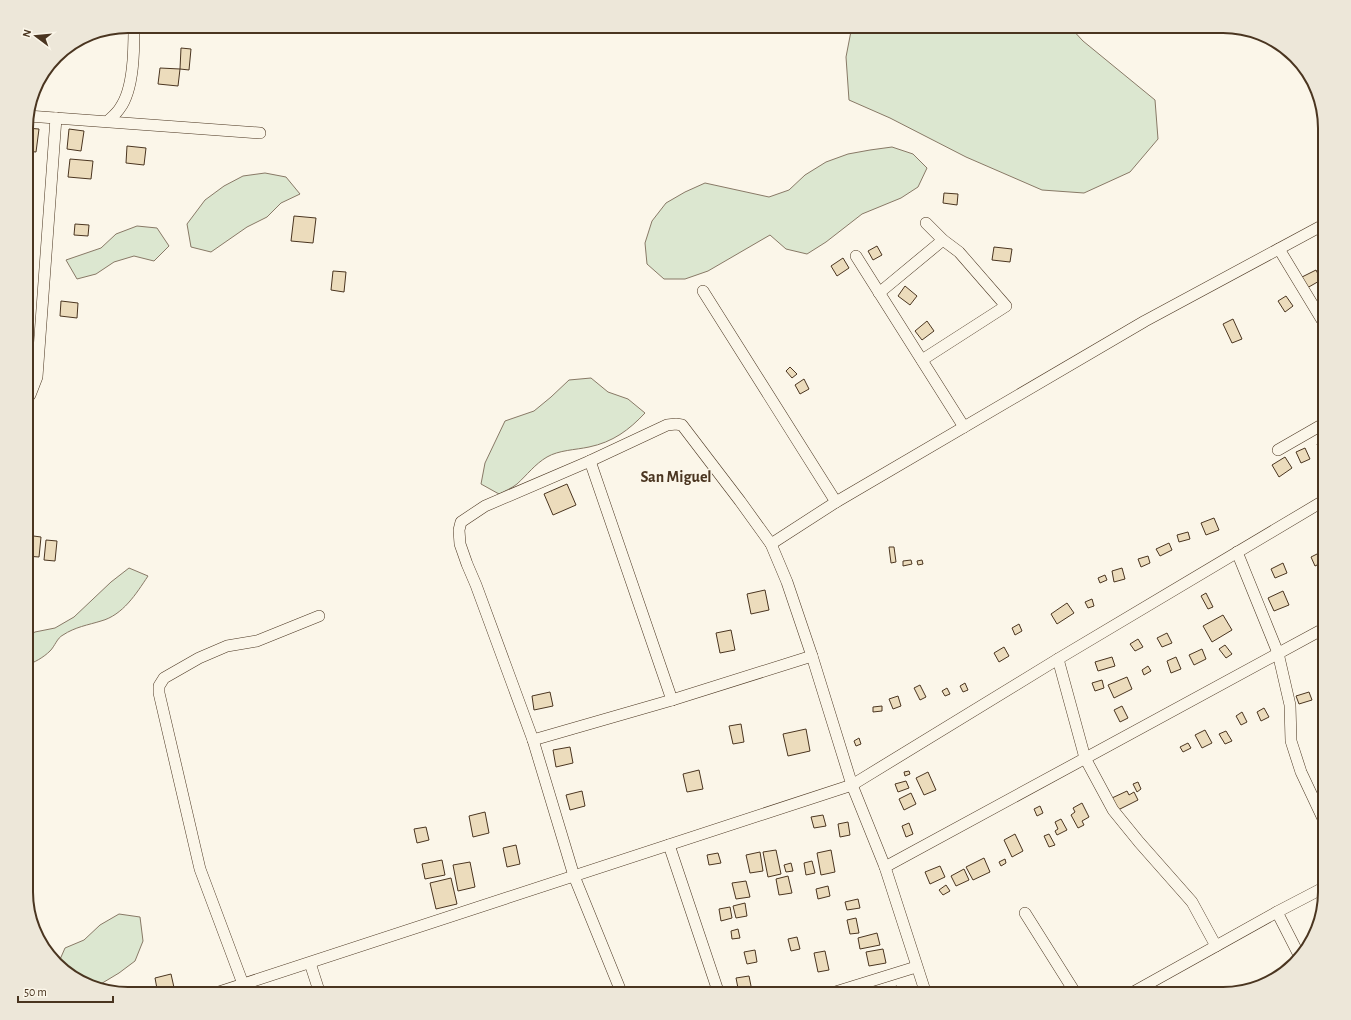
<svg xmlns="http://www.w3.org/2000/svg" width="1351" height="1020" font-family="'Alegreya Sans',sans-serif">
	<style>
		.green { fill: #dce7d0; stroke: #887966 }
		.building { fill: #ecdcbc; stroke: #4a3520 }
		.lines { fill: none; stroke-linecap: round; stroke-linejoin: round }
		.minor-casing { stroke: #4a3520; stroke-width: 12 }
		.minor { stroke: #fbf6e9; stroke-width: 11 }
		.labels { text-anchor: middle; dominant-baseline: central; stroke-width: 3; stroke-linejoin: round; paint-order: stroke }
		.district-label { font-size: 16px; font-weight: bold; fill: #4a3520; stroke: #fbf6e9 }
		.rim { fill: none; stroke: #4a3520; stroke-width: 2 }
	</style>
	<rect width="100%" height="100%" fill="#fbf6e9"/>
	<!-- green -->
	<g class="green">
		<path d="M852,26h217l14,15 72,59 3,39 -28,33 -46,21 -42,-3 -76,-33 -76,-39 -41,-18 -3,-43z"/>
		<path d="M892,147l21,7 14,14 -9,19 -17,11 -39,16 -36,28 -19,12 -21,-5 -16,-14 -62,36 -23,8h-21l-17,-15 -2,-21 7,-22 14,-18 19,-11 20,-9 64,14 20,-7 16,-15 21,-13 22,-8 22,-4z"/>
		<path d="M265,173l21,4 14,17 -19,9 -14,14 -20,10 -36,25 -20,-5 -4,-23 18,-24 19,-14 19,-10z"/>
		<path d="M137,226l20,2 12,18 -15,15 -20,-5 -20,6 -18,12 -19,5 -11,-19 35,-12 15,-14z"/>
		<path d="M591,378l17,14 20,7 17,14c-16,17 -32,29 -56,34 -14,3 -30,3 -42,10 -12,7 -20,18 -30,27 -5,4 -12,7 -18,10l-18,-10 4,-21 20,-42 29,-10 17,-14 18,-17z"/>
		<path d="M129,568l19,8c-12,18 -25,39 -47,45 -13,4 -26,6 -38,14 -6,3 -8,11 -13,16 -6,6 -16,12 -24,14v-28l9,-5 20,-4 19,-11 37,-35z"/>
		<path d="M119,914l21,3 3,24 -8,20 -16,12 -25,15 -28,-15 -8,-9 7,-16 19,-8 16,-15z"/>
	</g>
	<!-- building -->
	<g class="building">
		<path d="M181,48l10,1 -2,21 -9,-1z"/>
		<path d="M160,68l20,1 -2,17 -20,-2z"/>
		<path d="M26,128l13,1 -3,23 -10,-1z"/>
		<path d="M69,129l15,2 -3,20 -14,-2z"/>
		<path d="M127,146l19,2 -2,17 -18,-2z"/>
		<path d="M70,159l23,2 -2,18 -23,-2z"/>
		<path d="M944,193l14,1 -1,11 -14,-2z"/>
		<path d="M294,216l22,2 -3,25 -22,-2z"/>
		<path d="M75,224l14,1 -1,11 -14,-1z"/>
		<path d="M877,246l5,9 -9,5 -5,-9z"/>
		<path d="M994,247l18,2 -2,13 -18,-2z"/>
		<path d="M843,258l6,10 -12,8 -6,-10z"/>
		<path d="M1316,270l5,10 -14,8 -5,-11z"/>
		<path d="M333,271l13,1 -2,20 -13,-2z"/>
		<path d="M905,286l12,10 -7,9 -12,-9z"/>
		<path d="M1286,296l7,10 -8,6 -7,-11z"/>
		<path d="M61,301l17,2 -1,15 -17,-2z"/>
		<path d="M1233,319l9,20 -10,4 -9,-19z"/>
		<path d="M927,321l7,10 -12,9 -7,-9z"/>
		<path d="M790,367l7,7 -5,4 -6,-7z"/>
		<path d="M804,379l5,10 -9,5 -5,-9z"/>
		<path d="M1325,440v8l-5,3 -3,-7z"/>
		<path d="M1305,448l5,11 -9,4 -5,-11z"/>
		<path d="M1285,457l7,11 -13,9 -7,-12z"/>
		<path d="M567,484l9,21 -23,10 -9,-21z"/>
		<path d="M1214,518l5,12 -13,5 -5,-12z"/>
		<path d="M1188,532l2,7 -11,3 -2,-7z"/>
		<path d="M26,535l15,2 -2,20 -13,-1z"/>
		<path d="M46,540l11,1 -2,20 -11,-1z"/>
		<path d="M1169,543l3,7 -12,6 -4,-7z"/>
		<path d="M889,547h5l2,15 -5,1z"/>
		<path d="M1323,551l2,3v7l-10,5 -4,-9z"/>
		<path d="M1148,556l2,7 -9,4 -3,-8z"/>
		<path d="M911,560l1,4 -9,2v-5z"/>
		<path d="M922,560l1,4 -5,1 -1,-4z"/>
		<path d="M1283,563l4,10 -12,5 -4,-9z"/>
		<path d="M1122,568l3,11 -11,3 -2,-11z"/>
		<path d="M1105,575l2,5 -7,3 -2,-5z"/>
		<path d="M1325,575v10l-3,-9z"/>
		<path d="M765,590l4,20 -18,4 -4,-20z"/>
		<path d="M1283,591l6,14 -15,6 -6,-13z"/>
		<path d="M1206,593l7,14 -5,2 -7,-13z"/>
		<path d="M1092,599l2,7 -6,2 -3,-6z"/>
		<path d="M1067,603l7,10 -17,11 -6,-10z"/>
		<path d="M1223,615l9,15 -20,12 -9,-16z"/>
		<path d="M1019,624l3,7 -7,4 -3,-7z"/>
		<path d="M731,630l4,20 -15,3 -4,-20z"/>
		<path d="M1167,633l5,10 -10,4 -5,-9z"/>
		<path d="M1138,639l5,8 -8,4 -5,-7z"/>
		<path d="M1225,645l7,9 -6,4 -7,-9z"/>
		<path d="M1004,647l5,9 -10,6 -5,-9z"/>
		<path d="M1202,649l4,10 -12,6 -5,-10z"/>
		<path d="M1112,657l3,9 -17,5 -3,-9z"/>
		<path d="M1176,657l5,12 -10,4 -4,-12z"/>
		<path d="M1148,666l3,5 -7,4 -2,-5z"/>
		<path d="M1325,672v13l-5,-10z"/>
		<path d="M1127,677l5,12 -18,9 -6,-13z"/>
		<path d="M1102,680l2,8 -9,3 -3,-8z"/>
		<path d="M965,683l3,7 -5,2 -3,-6z"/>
		<path d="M920,685l6,12 -6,3 -6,-12z"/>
		<path d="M947,688l3,6 -5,2 -3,-5z"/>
		<path d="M550,692l3,14 -19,4 -2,-14z"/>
		<path d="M1309,692l3,8 -13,4 -3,-8z"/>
		<path d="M898,696l3,10 -8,3 -4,-10z"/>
		<path d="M882,706v5l-9,1v-5z"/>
		<path d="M1122,706l6,12 -8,4 -6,-12z"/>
		<path d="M1264,708l5,9 -8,4 -4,-9z"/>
		<path d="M1242,712l5,10 -6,3 -5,-9z"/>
		<path d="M741,724l3,18 -11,2 -4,-18z"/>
		<path d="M806,729l4,22 -22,5 -5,-22z"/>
		<path d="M1205,730l7,13 -10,5 -7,-13z"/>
		<path d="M1226,731l6,10 -7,3 -6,-10z"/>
		<path d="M859,738l2,6 -5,2 -2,-5z"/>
		<path d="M1188,743l3,5 -8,4 -3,-5z"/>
		<path d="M570,747l3,16 -17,4 -3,-17z"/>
		<path d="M699,770l4,19 -16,3 -4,-18z"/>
		<path d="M909,771l1,3 -5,2 -1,-4z"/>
		<path d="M928,772l8,18 -12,5 -8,-17z"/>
		<path d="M906,781l3,7 -11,4 -3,-8z"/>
		<path d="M1138,782l3,7 -4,3 -4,-8z"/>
		<path d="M582,791l3,15 -15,4 -4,-15z"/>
		<path d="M1127,791l2,4 5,-3 4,8 -20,10 -6,-12z"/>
		<path d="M911,793l5,11 -12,6 -5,-11z"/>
		<path d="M1082,803l7,14 -7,4 2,4 -6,3 -7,-13 4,-3 -2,-4z"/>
		<path d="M1040,806l3,7 -6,3 -3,-7z"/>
		<path d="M485,812l4,21 -16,4 -4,-21z"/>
		<path d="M823,815l3,11 -12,2 -3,-11z"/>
		<path d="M1061,819l6,11 -10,5 -2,-4 3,-2 -3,-7z"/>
		<path d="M848,822l2,13 -10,2 -2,-13z"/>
		<path d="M909,823l4,11 -7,3 -4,-11z"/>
		<path d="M426,827l3,13 -12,3 -3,-14z"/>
		<path d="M1015,834l8,17 -11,6 -8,-17z"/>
		<path d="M1049,834l6,11 -6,2 -5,-11z"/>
		<path d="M516,845l4,19 -13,3 -4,-19z"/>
		<path d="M776,850l5,24 -13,3 -5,-25z"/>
		<path d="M831,850l4,22 -14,3 -4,-22z"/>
		<path d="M760,852l3,19 -13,2 -4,-18z"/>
		<path d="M718,853l3,10 -12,2 -2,-10z"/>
		<path d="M984,858l6,14 -17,8 -7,-13z"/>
		<path d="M1005,859l1,4 -5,3 -2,-4z"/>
		<path d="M442,860l3,15 -20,4 -3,-15z"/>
		<path d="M812,861l3,12 -9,2 -2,-12z"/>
		<path d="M470,862l5,25 -17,4 -5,-26z"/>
		<path d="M791,863l2,8 -7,1 -2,-7z"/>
		<path d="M940,866l5,11 -15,7 -5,-12z"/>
		<path d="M964,869l5,11 -13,6 -5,-10z"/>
		<path d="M788,876l4,17 -13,2 -3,-16z"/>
		<path d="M451,878l6,26 -21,5 -6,-26z"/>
		<path d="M746,881l4,16 -14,2 -4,-16z"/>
		<path d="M946,885l4,6 -7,4 -4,-5z"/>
		<path d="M828,886l2,10 -12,3 -2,-10z"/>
		<path d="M858,899l2,9 -13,2 -2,-8z"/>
		<path d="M745,903l2,13 -11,2 -3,-12z"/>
		<path d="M730,907l2,11 -11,3 -2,-12z"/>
		<path d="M856,918l3,15 -9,1 -3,-14z"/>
		<path d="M738,929l2,9 -8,1 -1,-8z"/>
		<path d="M877,933l3,12 -20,4 -2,-11z"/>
		<path d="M797,937l3,12 -9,2 -3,-12z"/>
		<path d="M883,949l3,14 -17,3 -3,-14z"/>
		<path d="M755,950l2,12 -10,2 -3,-12z"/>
		<path d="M825,951l4,19 -11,2 -4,-19z"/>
		<path d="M171,974l4,18 -17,2 -3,-16z"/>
		<path d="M749,976l3,15 -13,2 -3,-15z"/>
		<path d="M897,986l2,8h-25l-1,-1z"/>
		<path d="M769,987l2,7h-11l-1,-5z"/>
	</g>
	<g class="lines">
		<defs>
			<g id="minor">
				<path d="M28,116l232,17"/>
				<path d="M108,121c4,-4 9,-8 12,-13 14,-19 14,-59 14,-82"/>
				<path d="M1279,249l46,76"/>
				<path d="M856,256l108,171"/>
				<path d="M703,291l133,211"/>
				<path d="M879,293l64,-53"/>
				<path d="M922,360l84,-54 -47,-54 -16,-12 -17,-17"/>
				<path d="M26,396l4,-1 7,-18 19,-259"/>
				<path d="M1278,450l47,-27"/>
				<path d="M590,461l82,239"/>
				<path d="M771,544l65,-42 309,-181 180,-97"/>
				<path d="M1237,552l41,101 12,52 1,36 10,31 24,51"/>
				<path d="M1058,659l27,99 28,52 26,32 53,60 24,44"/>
				<path d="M533,740l139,-40 140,-44"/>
				<path d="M669,845l50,149"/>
				<path d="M885,867l440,-239"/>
				<path d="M1277,912l23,45"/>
				<path d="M1025,913l51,81"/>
				<path d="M310,963l10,31"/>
				<path d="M243,984l-43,-115 -41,-176v-7l5,-8 35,-20 28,-12 30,-5 62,-25"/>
				<path d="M213,994l639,-209 206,-126 267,-159"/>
				<path d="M622,994l-48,-118 -41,-136 -57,-155 -9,-21 -7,-20 -1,-14 2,-8 24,-16 105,-45 77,-36 9,-1 6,1 58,76 31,43 16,38 25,74 40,129 33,82 41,127"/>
				<path d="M829,994l87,-27"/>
				<path d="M1130,994l147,-82 48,-25"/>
			</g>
		</defs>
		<!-- minor casing -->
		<use href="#minor" class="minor-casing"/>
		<!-- minor -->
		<use href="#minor" class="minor"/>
	</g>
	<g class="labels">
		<!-- district labels -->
		<g class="district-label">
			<text x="676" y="477">San Miguel</text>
		</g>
	</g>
	<!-- crop -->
	<path d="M0 0H1351V1020H0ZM128 33H1223A95 95 0 0 1 1318 128V892A95 95 0 0 1 1223 987H128A95 95 0 0 1 33 892V128A95 95 0 0 1 128 33Z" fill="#ede7d9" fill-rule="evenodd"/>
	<path class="rim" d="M128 33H1223A95 95 0 0 1 1318 128V892A95 95 0 0 1 1223 987H128A95 95 0 0 1 33 892V128A95 95 0 0 1 128 33Z"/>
	<!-- north arrow -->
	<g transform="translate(36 36) rotate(286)" stroke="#fbf6e9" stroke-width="3" paint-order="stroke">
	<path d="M0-3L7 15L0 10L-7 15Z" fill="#4a3520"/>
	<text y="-6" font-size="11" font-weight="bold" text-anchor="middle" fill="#4a3520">N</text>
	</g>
	<!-- scale -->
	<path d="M18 996v6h95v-6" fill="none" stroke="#4a3520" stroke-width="2"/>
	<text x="24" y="996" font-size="12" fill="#4a3520" stroke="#fbf6e9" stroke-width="3" paint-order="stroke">50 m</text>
</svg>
